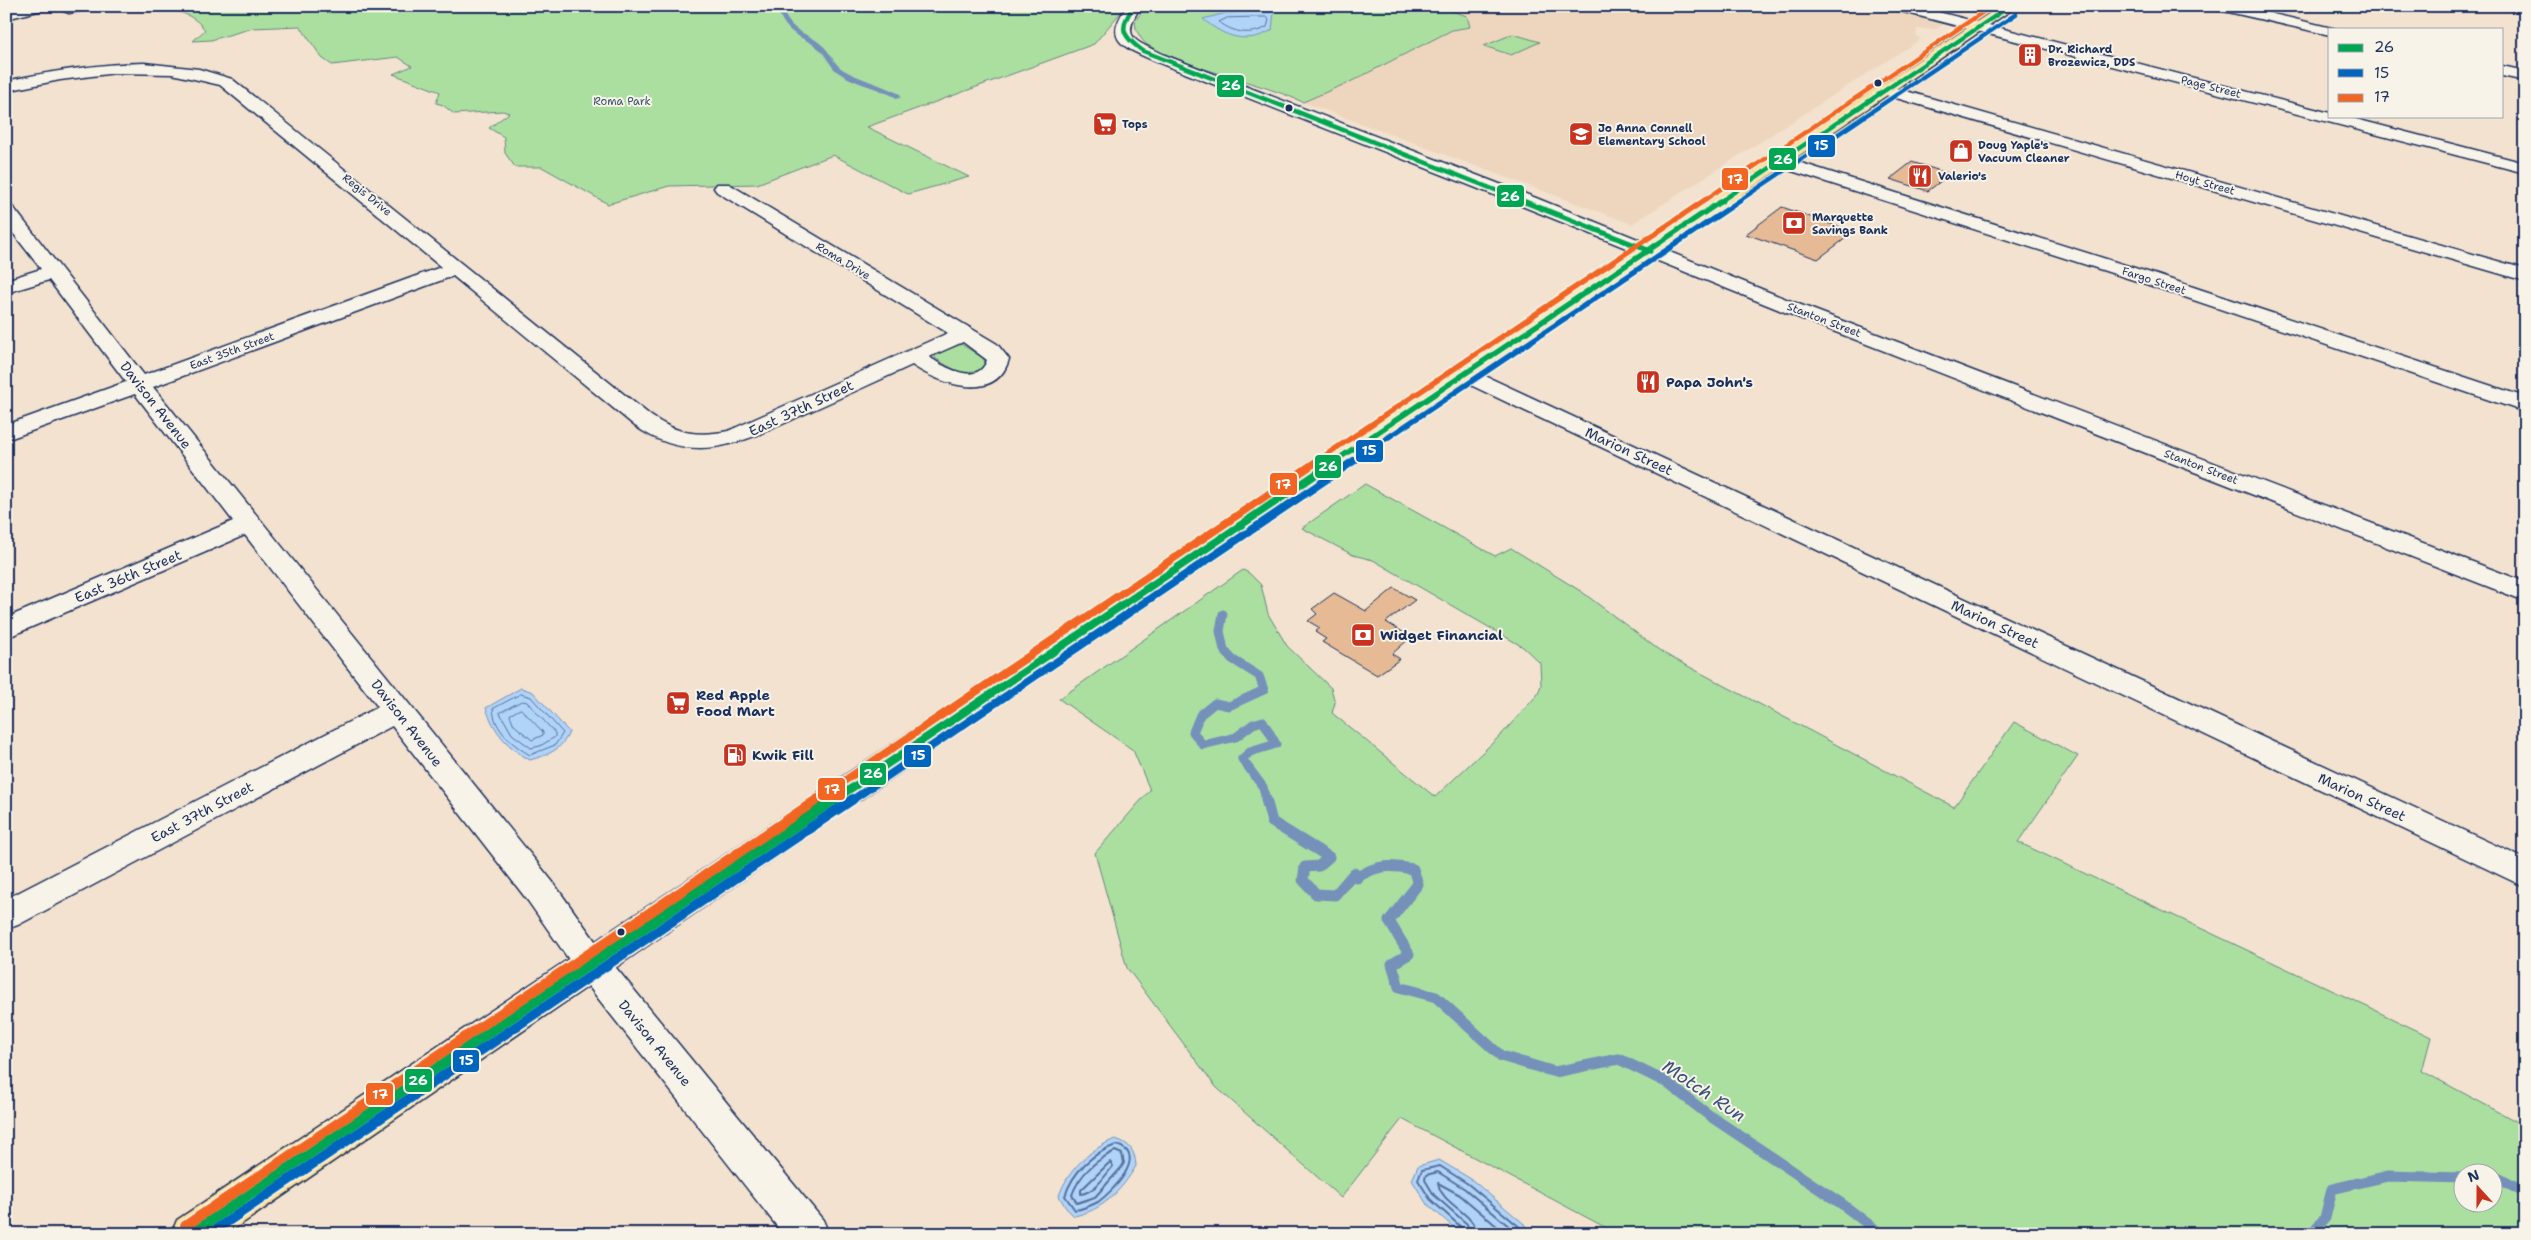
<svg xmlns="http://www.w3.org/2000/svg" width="2531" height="1240" font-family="'Shantell Sans',sans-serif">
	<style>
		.built { fill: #eed6be }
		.green { fill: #abdfa0; stroke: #63877f; fill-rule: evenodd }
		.water { fill: #b0d3f8; stroke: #7491ba }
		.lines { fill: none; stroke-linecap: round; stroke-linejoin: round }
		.shore-far1 { stroke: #57719c; stroke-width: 1 }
		.shore { stroke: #57719c; stroke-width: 2 }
		.stream-far2 { stroke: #7491ba; stroke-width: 5 }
		.stream-far1 { stroke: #7491ba; stroke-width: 9 }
		.stream { stroke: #7491ba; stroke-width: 11 }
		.building { fill: #e5ba95; stroke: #1b2f5e }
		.minor-casing { stroke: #1b2f5e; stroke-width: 3 }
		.major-casing { stroke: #1b2f5e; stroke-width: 3 }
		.minor { fill: #f7f3e8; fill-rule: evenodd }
		.major { fill: #fdde96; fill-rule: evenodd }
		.bus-1-far3-casing { stroke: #f7f3e8; stroke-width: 7 }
		.bus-1-far2-casing { stroke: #f7f3e8; stroke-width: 9 }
		.bus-1-far1-casing { stroke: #f7f3e8; stroke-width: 11 }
		.bus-1-casing { stroke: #f7f3e8; stroke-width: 14 }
		.bus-2-far3-casing { stroke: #f7f3e8; stroke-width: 7 }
		.bus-2-far2-casing { stroke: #f7f3e8; stroke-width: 9 }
		.bus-2-far1-casing { stroke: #f7f3e8; stroke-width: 11 }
		.bus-2-casing { stroke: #f7f3e8; stroke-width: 14 }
		.bus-3-far3-casing { stroke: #f7f3e8; stroke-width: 7 }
		.bus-3-far2-casing { stroke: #f7f3e8; stroke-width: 9 }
		.bus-3-far1-casing { stroke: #f7f3e8; stroke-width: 11 }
		.bus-3-casing { stroke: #f7f3e8; stroke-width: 14 }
		.bus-1-far3 { stroke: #00a651; stroke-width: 4.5 }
		.bus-1-far2 { stroke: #00a651; stroke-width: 5.5 }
		.bus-1-far1 { stroke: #00a651; stroke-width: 8 }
		.bus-1 { stroke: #00a651; stroke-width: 10 }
		.bus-2-far3 { stroke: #0065bd; stroke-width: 4.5 }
		.bus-2-far2 { stroke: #0065bd; stroke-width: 5.5 }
		.bus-2-far1 { stroke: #0065bd; stroke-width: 8 }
		.bus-2 { stroke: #0065bd; stroke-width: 10 }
		.bus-3-far3 { stroke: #f26522; stroke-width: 4.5 }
		.bus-3-far2 { stroke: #f26522; stroke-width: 5.5 }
		.bus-3-far1 { stroke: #f26522; stroke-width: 8 }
		.bus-3 { stroke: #f26522; stroke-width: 10 }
		.bus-dot { fill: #1b2f5e; stroke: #f7f3e8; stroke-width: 2 }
		.labels { text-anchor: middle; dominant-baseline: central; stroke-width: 4; stroke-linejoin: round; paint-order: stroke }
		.far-poi-label { font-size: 11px; font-weight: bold; fill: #1b2f5e; stroke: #f7f3e8; text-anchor: start }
		.far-street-label { font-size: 11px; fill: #1b2f5e; stroke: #f7f3e8 }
		.far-park-label { font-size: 11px; fill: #38526b; stroke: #f7f3e8 }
		.poi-label { font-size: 14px; font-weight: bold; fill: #1b2f5e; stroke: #f7f3e8; text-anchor: start }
		.street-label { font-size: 14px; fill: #1b2f5e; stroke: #f7f3e8 }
		.near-water-label { font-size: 18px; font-style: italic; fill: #39507d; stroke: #f7f3e8 }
		.line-badge { stroke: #f7f3e8; stroke-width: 2 }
		.badge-label { font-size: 14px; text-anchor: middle; font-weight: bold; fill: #fff }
	</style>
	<rect width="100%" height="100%" fill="#f2e2cf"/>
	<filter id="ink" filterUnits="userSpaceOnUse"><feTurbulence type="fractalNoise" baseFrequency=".02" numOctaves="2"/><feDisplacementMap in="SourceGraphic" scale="10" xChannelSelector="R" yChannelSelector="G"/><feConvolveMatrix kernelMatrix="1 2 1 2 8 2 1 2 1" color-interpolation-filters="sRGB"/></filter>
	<g filter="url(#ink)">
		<!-- built -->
		<path class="built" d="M1436,6h439l69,18 -8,5h-19l-1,7 5,3 -289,185 -329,-122 49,-21 100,-51 17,-3 -2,-11z"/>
		<!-- green -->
		<g class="green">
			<path d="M154,6h972l-32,38 -227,83 102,50 -61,17 -75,-39 -76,29 -88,2 -61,18 -66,-37h-27l-10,-14 -1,-16 -15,-9 20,-15 -6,-2 -49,3 -11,-9 -7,-2 4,-11 -47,-18 19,-8 -14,-9 -66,8 -10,-7 -22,-32 -47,2 -42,12 -18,1 12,-11c-13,-18 -30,-19 -51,-24z"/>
			<path d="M1148,6h288l31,10 3,11 -18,3 -100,51 -49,21c-49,-22 -106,-30 -154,-56 -6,-4 -11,-11 -13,-18 -3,-9 6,-16 12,-22z"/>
			<path d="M1513,34l27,8 -29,13 -27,-9z"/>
			<path d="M961,344l22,14 2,4c-8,24 -38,4 -50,-4v-4z"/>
			<path d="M1365,484l130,72 16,-8 71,44 81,61 291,154 60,-85 64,34 -60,86 413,195 -9,34 103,55v108h-904l-7,-2 -212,-113 -61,79 -125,-111 -89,-119 -32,-115 55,-63 -17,-40 -74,-51 184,-129 6,3 12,12 7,29 19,32 44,42 4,15 -3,10 103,84 67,-63 36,-40 3,-9 -1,-22 -17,-16 -150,-87 -20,-5 -51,-27zM2494,1172v30h-30v-30z"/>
		</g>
		<!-- water -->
		<g class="water">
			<path d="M1259,12h15l-2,18c-25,15 -48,7 -69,-11l23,-6z"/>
			<path d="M521,688l12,4 36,40c-7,18 -21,23 -39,28 -22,-12 -36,-28 -44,-52z"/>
			<path d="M1115,1139c15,4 20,12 21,27 -15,25 -34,45 -62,50l-8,-8 -7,-12c8,-25 31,-47 56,-57z"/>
			<path d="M1439,1160l32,19 65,55h-75l-35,-31 -14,-23 6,-14z"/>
		</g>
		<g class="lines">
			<!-- shore-far1 -->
			<g class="shore-far1">
				<path d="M1259,17h8l2,3 -2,7c-17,9 -33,6 -48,-5l8,-4z"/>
				<path d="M521,694l10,3 32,36 -8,12 -25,10c-17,-10 -36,-25 -37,-46z"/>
				<path d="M522,701l5,1 28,31v4l-15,9 -9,2 -19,-14 -12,-21z"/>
				<path d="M521,709l22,23v3l-11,5 -18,-15 -4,-10z"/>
			</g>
			<!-- shore -->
			<g class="shore">
				<path d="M1116,1145c34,9 -4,47 -18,57 -8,4 -15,7 -23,8l-10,-14c8,-24 27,-43 51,-51z"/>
				<path d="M1115,1151l7,3 2,9 -3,5 -26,29 -18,6 -5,-8c7,-20 24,-35 43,-44z"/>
				<path d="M1110,1162l3,4c-9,11 -17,25 -32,28v-4z"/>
				<path d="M1464,1234l-2,-6 -32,-29 -12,-19 4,-10 18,-4 28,18 60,50"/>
				<path d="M1470,1234l-3,-10 -33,-29 -9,-15 1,-5 12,-3 27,17 53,45"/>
				<path d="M1478,1234c-6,-23 -36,-29 -40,-51l22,12 46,39"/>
			</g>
			<!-- stream-far2 -->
			<path class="stream-far2" d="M772,6l8,2c8,31 33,26 46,45 6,8 8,15 18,20 17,10 37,13 54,23"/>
			<!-- stream-far1 -->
			<path class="stream-far1" d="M1223,614l-3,17 4,19 8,9 27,17 5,14 -35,16 -14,-3 -15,12 -7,17 10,13 33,-8 17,-13 10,-3 13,23 -26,8 -8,7 21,28 3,13"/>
			<!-- stream -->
			<g class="stream">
				<path d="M1266,799l6,23 57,35 -10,9 -14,1 -2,13 13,14 19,1 19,-22 3,5c19,-14 34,-13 56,-9l5,15 -29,37 20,33 -17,10 7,23 37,10 65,59 54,16 64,-13 47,23 44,34 132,88 39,30"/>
				<path d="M2494,1179h6l25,14"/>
				<path d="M2311,1234l14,-16 7,-29 56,-13 76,2"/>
			</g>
		</g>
		<!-- building -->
		<g class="building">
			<path d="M1912,162l38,12 -22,17 -38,-12z"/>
			<path d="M1782,207l72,25 -36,27 -72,-25z"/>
			<path d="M1394,588l21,12 -29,22 25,15 -19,17 8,5 -23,16 -55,-33 4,-3 -11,-7 5,-4 -12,-7 9,-7 -5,-5 22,-16 32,18z"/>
		</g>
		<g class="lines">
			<defs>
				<g id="minor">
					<path d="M27,6h67l-2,3 -23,4 -15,-6 -48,12v-8z"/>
					<path d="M1127,6h14c-21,32 -7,34 21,48l374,144 265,107 724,277v19l-738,-288 -265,-107 -370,-146c-30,-14 -49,-20 -25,-54z"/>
					<path d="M1890,6h25l415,107v3h14l181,47v10l-633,-164z"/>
					<path d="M2213,6h27l96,23h-6v6l-115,-26z"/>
					<path d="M2506,6h19v7l-17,-4z"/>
					<path d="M144,63l55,6 33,10 419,337c26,18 47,21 77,15l220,-98 -231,-141 -3,-4 3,-4h12l268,160 12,15c-13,46 -71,24 -97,6 -34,16 -68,31 -101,46 -62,28 -113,59 -176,15l-182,-150 -300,111 399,494 51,71 220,268 6,14h-46l-204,-260 -51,-73 -136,-175 -374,199 -12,4v-30l372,-192 -133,-172 -239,103v-20l227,-97 -98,-127 -129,46v-15l120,-43 -77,-102 -43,13v-13l35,-11 -35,-45v-19l7,2 131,168 297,-108 -221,-182 -48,-11 -56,-1 -56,7 -54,11v-10c46,-10 91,-17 138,-18zM963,342l24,18c-9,27 -43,7 -58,-3z"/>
					<path d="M2502,66l23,5v10l-23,-5z"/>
					<path d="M1885,85l640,184v12l-646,-188 -2,-3 2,-3z"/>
					<path d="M1782,157l375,118 368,122v15l-382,-129 -367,-117 -3,-4 3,-4z"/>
					<path d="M1466,367l1059,492v28l-1067,-508 -3,-5 3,-5z"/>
				</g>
				<path id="major" d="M2000,6h17l-1790,1228h-56l6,-14z"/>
			</defs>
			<!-- minor casing -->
			<use href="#minor" class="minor-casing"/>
			<!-- major casing -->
			<use href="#major" class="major-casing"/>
			<!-- minor -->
			<use href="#minor" class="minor"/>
			<!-- major -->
			<use href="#major" class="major"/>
			<defs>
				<g id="bus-1-far3">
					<path d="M1134,6c-16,22 -12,30 9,45l380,150"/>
					<path d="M1721,201l289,-195"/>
				</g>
				<g id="bus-1-far2">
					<path d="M1520,200l130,51"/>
					<path d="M1335,461l388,-261"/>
				</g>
				<path id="bus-1-far1" d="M834,800l503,-340"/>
				<path id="bus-1" d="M191,1234l644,-435"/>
				<path id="bus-2-far3" d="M1739,201l277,-187"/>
				<path id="bus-2-far2" d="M1353,461l388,-261"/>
				<path id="bus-2-far1" d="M852,800l503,-340"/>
				<path id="bus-2" d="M209,1234l644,-435"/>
				<path id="bus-3-far3" d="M1703,201l289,-195"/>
				<path id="bus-3-far2" d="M1317,461l388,-261"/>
				<path id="bus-3-far1" d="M816,800l503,-340"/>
				<path id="bus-3" d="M185,1226l633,-427"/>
			</defs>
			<!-- bus-1-far3 casing -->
			<use href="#bus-1-far3" class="bus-1-far3-casing"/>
			<!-- bus-1-far2 casing -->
			<use href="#bus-1-far2" class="bus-1-far2-casing"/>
			<!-- bus-1-far1 casing -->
			<use href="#bus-1-far1" class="bus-1-far1-casing"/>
			<!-- bus-1 casing -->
			<use href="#bus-1" class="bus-1-casing"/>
			<!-- bus-2-far3 casing -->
			<use href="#bus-2-far3" class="bus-2-far3-casing"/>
			<!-- bus-2-far2 casing -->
			<use href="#bus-2-far2" class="bus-2-far2-casing"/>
			<!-- bus-2-far1 casing -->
			<use href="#bus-2-far1" class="bus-2-far1-casing"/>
			<!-- bus-2 casing -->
			<use href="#bus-2" class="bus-2-casing"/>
			<!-- bus-3-far3 casing -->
			<use href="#bus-3-far3" class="bus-3-far3-casing"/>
			<!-- bus-3-far2 casing -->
			<use href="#bus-3-far2" class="bus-3-far2-casing"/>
			<!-- bus-3-far1 casing -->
			<use href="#bus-3-far1" class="bus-3-far1-casing"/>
			<!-- bus-3 casing -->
			<use href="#bus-3" class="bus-3-casing"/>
			<!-- bus-1-far3 -->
			<use href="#bus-1-far3" class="bus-1-far3"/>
			<!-- bus-1-far2 -->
			<use href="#bus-1-far2" class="bus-1-far2"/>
			<!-- bus-1-far1 -->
			<use href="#bus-1-far1" class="bus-1-far1"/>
			<!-- bus-1 -->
			<use href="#bus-1" class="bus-1"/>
			<!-- bus-2-far3 -->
			<use href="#bus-2-far3" class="bus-2-far3"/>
			<!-- bus-2-far2 -->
			<use href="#bus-2-far2" class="bus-2-far2"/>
			<!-- bus-2-far1 -->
			<use href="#bus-2-far1" class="bus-2-far1"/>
			<!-- bus-2 -->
			<use href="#bus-2" class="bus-2"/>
			<!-- bus-3-far3 -->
			<use href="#bus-3-far3" class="bus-3-far3"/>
			<!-- bus-3-far2 -->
			<use href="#bus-3-far2" class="bus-3-far2"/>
			<!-- bus-3-far1 -->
			<use href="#bus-3-far1" class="bus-3-far1"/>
			<!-- bus-3 -->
			<use href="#bus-3" class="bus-3"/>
		</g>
	</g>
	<!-- icons -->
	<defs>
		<symbol id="building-square" viewBox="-11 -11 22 22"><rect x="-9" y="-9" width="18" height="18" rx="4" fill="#c8321e" stroke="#f7f3e8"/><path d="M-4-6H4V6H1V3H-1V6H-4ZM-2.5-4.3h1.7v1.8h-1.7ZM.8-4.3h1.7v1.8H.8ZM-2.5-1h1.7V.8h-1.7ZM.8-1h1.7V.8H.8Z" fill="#fff"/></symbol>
		<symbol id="supermarket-square" viewBox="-11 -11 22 22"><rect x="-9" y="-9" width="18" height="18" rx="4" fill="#c8321e" stroke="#f7f3e8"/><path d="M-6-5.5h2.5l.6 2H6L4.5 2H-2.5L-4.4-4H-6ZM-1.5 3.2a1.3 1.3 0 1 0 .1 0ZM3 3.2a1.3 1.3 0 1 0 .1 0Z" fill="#fff"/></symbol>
		<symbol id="school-square" viewBox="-11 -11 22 22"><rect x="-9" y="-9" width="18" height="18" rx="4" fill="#c8321e" stroke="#f7f3e8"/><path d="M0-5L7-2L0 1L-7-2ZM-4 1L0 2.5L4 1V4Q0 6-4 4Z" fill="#fff"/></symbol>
		<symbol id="shop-square" viewBox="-11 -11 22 22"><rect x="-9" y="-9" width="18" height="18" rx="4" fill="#c8321e" stroke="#f7f3e8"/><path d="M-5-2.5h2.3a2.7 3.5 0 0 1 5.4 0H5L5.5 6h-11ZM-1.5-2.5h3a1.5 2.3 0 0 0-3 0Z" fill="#fff"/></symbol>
		<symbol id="restaurant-square" viewBox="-11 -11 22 22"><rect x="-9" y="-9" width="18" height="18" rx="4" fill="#c8321e" stroke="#f7f3e8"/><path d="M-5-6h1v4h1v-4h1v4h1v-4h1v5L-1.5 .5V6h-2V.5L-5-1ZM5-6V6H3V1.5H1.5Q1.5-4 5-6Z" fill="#fff"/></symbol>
		<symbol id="bank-square" viewBox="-11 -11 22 22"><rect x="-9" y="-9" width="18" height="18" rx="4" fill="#c8321e" stroke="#f7f3e8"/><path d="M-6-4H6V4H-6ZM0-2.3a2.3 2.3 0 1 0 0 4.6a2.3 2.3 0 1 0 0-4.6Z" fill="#fff"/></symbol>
		<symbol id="fuel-square" viewBox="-11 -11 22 22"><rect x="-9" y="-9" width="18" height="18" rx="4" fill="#c8321e" stroke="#f7f3e8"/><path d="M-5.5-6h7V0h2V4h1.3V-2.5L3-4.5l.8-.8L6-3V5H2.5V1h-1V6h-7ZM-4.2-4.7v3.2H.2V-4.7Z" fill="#fff"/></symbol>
	</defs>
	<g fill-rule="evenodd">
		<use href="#building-square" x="2016" y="41" width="28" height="28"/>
		<use href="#supermarket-square" x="1091" y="110" width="28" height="28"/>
		<use href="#school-square" x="1567" y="120" width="28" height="28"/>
		<use href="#shop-square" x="1947" y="137" width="28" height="28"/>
		<use href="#restaurant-square" x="1906" y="162" width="28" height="28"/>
		<use href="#bank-square" x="1780" y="209" width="28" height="28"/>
		<use href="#restaurant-square" x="1634" y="368" width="28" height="28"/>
		<use href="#bank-square" x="1349" y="621" width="28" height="28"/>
		<use href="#supermarket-square" x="664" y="689" width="28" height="28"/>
		<use href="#fuel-square" x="721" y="741" width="28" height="28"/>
	</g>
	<!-- markers -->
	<g class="bus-dot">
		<circle cx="1878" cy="83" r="4.5"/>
		<circle cx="1289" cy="108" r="4.5"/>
		<circle cx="621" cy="932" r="4.5"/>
	</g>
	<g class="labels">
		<!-- far-poi labels -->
		<g class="far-poi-label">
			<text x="2048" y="49">Dr. Richard<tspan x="2048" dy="13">Brozewicz, DDS</tspan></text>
			<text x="1122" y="124">Tops</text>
			<text x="1598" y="128">Jo Anna Connell<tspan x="1598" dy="13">Elementary School</tspan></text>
			<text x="1978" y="145">Doug Yaple's<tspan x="1978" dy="13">Vacuum Cleaner</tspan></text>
			<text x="1938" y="176">Valerio's</text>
			<text x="1812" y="217">Marquette<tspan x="1812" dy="13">Savings Bank</tspan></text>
		</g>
		<!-- far-street labels -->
		<g class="far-street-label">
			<text transform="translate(2211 87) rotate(14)">Page Street</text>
			<text transform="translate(2205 183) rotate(16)">Hoyt Street</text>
			<text transform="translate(367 195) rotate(39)">Regis Drive</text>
			<text transform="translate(843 261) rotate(31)">Roma Drive</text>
			<text transform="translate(2154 281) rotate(18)">Fargo Street</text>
			<text transform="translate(1824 320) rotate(21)">Stanton Street</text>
			<text transform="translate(232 351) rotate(-20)">East 35th Street</text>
			<text transform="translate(2201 467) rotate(21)">Stanton Street</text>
		</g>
		<!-- far-park labels -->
		<g class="far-park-label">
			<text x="622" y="101">Roma Park</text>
		</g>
		<!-- poi labels -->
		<g class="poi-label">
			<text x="1666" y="382">Papa John's</text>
			<text x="1380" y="635">Widget Financial</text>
			<text x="696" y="695">Red Apple<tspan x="696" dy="16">Food Mart</tspan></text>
			<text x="752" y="755">Kwik Fill</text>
		</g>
		<!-- street labels -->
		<g class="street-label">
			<text transform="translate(156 405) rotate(52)">Davison Avenue</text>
			<text transform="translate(801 408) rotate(-25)">East 37th Street</text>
			<text transform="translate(1629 451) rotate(25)">Marion Street</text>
			<text transform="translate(128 576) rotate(-23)">East 36th Street</text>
			<text transform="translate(1995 624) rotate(25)">Marion Street</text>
			<text transform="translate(407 723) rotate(52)">Davison Avenue</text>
			<text transform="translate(2362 797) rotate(25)">Marion Street</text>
			<text transform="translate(202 812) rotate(-28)">East 37th Street</text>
			<text transform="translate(655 1043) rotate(51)">Davison Avenue</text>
		</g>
		<!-- near-water labels -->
		<g class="near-water-label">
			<text transform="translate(1704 1091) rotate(34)">Motch Run</text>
		</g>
	</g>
	<g class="line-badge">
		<rect x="1216" y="74" width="29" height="24" rx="5" fill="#00a651"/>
		<rect x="1807" y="134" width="29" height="24" rx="5" fill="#0065bd"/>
		<rect x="1768" y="147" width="29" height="24" rx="5" fill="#00a651"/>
		<rect x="1721" y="167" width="28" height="24" rx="5" fill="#f26522"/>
		<rect x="1496" y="184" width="29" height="24" rx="5" fill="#00a651"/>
		<rect x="1355" y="439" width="29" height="24" rx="5" fill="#0065bd"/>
		<rect x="1314" y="454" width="28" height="25" rx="5" fill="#00a651"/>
		<rect x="1269" y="472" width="29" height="24" rx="5" fill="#f26522"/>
		<rect x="903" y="744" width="29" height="24" rx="5" fill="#0065bd"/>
		<rect x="859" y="762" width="28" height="24" rx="5" fill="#00a651"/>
		<rect x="817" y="777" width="29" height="24" rx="5" fill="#f26522"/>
		<rect x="452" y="1049" width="28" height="24" rx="5" fill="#0065bd"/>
		<rect x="404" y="1068" width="29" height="25" rx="5" fill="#00a651"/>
		<rect x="365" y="1082" width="29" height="24" rx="5" fill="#f26522"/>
	</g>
	<g class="badge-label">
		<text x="1231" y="90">26</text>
		<text x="1821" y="150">15</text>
		<text x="1783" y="164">26</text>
		<text x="1735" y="184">17</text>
		<text x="1510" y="201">26</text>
		<text x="1369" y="455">15</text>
		<text x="1328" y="471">26</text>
		<text x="1283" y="489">17</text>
		<text x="918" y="760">15</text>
		<text x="873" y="778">26</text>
		<text x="832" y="794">17</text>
		<text x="466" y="1065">15</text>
		<text x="418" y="1085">26</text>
		<text x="380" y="1099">17</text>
	</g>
	<!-- margin -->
	<rect width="2531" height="1240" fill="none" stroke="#f7f3e8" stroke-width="25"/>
	<rect x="12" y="12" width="2506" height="1215" fill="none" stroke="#1b2f5e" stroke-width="2" filter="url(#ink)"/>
	<!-- legend -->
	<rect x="2328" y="28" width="175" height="90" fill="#f7f3e8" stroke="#9fa5b1"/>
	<rect x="2338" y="44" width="25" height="8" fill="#00a651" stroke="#9fa5b1"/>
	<text x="2374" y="52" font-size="15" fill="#1b2f5e">26</text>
	<rect x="2338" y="69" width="25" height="8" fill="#0065bd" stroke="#9fa5b1"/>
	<text x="2374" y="78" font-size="15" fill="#1b2f5e">15</text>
	<rect x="2338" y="94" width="25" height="8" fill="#f26522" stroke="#9fa5b1"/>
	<text x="2374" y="102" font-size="15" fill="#1b2f5e">17</text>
	<!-- north arrow -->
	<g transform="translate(2478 1188) rotate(339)"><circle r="24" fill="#f7f3e8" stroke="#9fa5b1"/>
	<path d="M0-4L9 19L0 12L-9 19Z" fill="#c8321e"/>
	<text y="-8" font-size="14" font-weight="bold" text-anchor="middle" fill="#1b2f5e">N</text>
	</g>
</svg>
